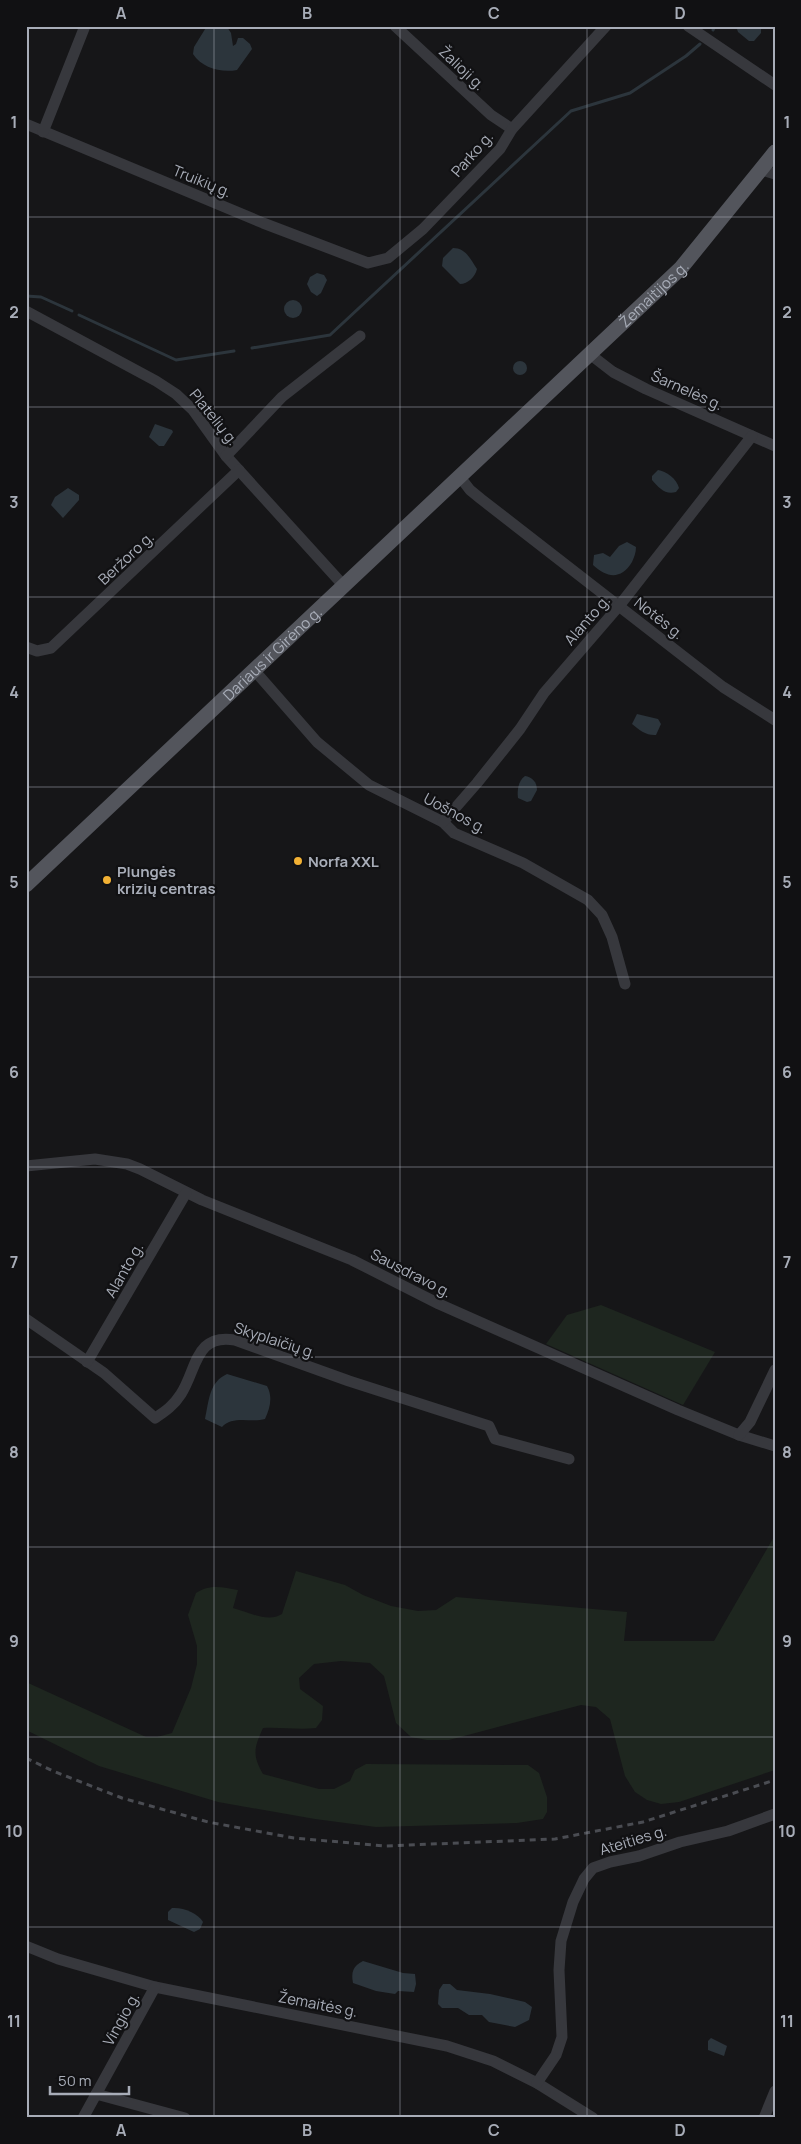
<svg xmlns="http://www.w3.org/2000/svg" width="801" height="2144" font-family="Manrope,sans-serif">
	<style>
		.green { fill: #1e261f }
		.water { fill: #2c353c }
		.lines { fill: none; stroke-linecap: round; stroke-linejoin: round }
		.stream { stroke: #2c353c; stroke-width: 3 }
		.minor { stroke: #37383d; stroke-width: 11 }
		.major { stroke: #53555c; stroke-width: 15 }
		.rail { stroke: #4a4c52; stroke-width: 3; stroke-dasharray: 6 5; stroke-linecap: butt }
		.grid { fill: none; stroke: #a8adb8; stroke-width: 1; stroke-opacity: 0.55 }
		.poi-dot { fill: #f2b134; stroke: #111113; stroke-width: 2 }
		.labels { text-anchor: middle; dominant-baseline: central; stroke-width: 4.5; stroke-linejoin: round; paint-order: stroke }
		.street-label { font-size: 15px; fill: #a8adb8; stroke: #111113 }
		.poi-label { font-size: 15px; font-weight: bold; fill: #a8adb8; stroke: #111113; text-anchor: start }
		.neatline { fill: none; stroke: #a8adb8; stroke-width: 2 }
		.grid-label { font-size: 16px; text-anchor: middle; font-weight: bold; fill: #a8adb8 }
	</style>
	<rect width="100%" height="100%" fill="#161618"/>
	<!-- green -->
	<g class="green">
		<path d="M601,1305l114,47 -32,53 -137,-61 21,-29z"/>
		<path d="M775,1535v235l-96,32 -18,2 -14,-4 -12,-8 -10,-16 -15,-57 -14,-12 -15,-2 -132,35h-22l-16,-3 -15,-14 -12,-47 -14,-13 -29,-2 -27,3 -15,14 1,11 23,17 -1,14 -6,8c-18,2 -35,-1 -53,0 -9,20 -11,27 0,46l56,15h15l16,-8 5,-11 11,-6 162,1 11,8 8,24v15l-4,7 -26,4 -141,4 -61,-8 -97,-17 -119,-36 -73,-36v-48l120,55h11l15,-4 19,-45 6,-24v-18l-9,-31 8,-22c14,-9 26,-6 42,-3l-5,18c15,4 35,15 49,6l14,-43 49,14 18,10 28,11 27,5 18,-1 20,-13 171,15 -3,29h90z"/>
	</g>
	<!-- water -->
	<g class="water">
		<path d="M207,26l20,1 4,6 2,13 3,-2 2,-6h5l7,6 2,5 -15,21c-16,3 -35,-2 -44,-16l1,-7z"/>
		<path d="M736,26h25v7l-7,8h-5l-11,-9z"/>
		<path d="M453,248c13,0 18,12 24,21 -2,8 -9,15 -17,15l-18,-18 1,-8z"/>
		<path d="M317,273l7,2 3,5 -6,13 -4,3 -6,-4 -4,-8 3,-7z"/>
		<circle cx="293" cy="309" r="9"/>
		<circle cx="520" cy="368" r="7"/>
		<path d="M155,424l17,6 1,2 -9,14h-5l-10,-9z"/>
		<path d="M658,470c8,1 19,9 21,18l-3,4c-11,3 -17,-4 -24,-12v-4z"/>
		<path d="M68,488l11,7v5l-16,18 -12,-13 4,-8z"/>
		<path d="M627,542l9,5c0,6 -2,10 -4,15 -11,18 -25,16 -39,3l1,-10 9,-2 7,4 9,-11z"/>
		<path d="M637,714l21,5 3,5 -5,11c-9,1 -17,-5 -24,-11z"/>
		<path d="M525,776c7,1 12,6 12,14l-6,11 -4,1 -9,-4c-1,-7 0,-17 7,-22z"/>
		<path d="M227,1374l40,12c6,11 3,22 -2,33 -13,4 -33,-4 -43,8l-17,-8c4,-18 4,-37 22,-45z"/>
		<path d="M172,1908c11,-1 26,5 31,14l-3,7 -6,3 -26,-12v-8z"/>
		<path d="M363,1961l40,12 12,1 1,10 -2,8 -16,-1 -3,3 -19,-3 -23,-8c-2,-11 0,-17 10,-22z"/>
		<path d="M443,1984h7l7,6 33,4 35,8 7,5 -3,13 -14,7 -26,-5 -7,-7h-13l-11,-7h-16l-4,-4 1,-14z"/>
		<path d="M711,2038l16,8 -3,10 -16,-6v-9z"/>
	</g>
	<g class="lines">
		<!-- stream -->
		<g class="stream">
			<path d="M713,30l2,-4"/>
			<path d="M26,296l15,1 31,14"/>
			<path d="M79,315l97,45 58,-9"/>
			<path d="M252,348l78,-13 241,-224 59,-18 56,-37 14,-12"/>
		</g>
		<!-- minor -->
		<g class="minor">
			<path d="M395,26l96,89 21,14"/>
			<path d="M688,26l87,59"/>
			<path d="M26,124l237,99 105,40 20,-5 35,-29 77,-80 12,-20 94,-103"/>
			<path d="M43,132l42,-106"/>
			<path d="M762,170l13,4"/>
			<path d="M26,311l130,70 20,13 17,16 33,46 118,130"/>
			<path d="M591,355l22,17 33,17 129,57"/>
			<path d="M226,456l56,-59 78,-61"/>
			<path d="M460,477l10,13 11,9 242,188 52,33"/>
			<path d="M26,647l11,4 14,-3 188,-178"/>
			<path d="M254,670l63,72 52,43 74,37 11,11 69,30 65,37 14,15 10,22 13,47"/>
			<path d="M443,822l34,-39 43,-54 24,-36 75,-87 133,-170"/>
			<path d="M26,1166l69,-7 32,5 13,5 62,31 150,60 87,44 239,106 61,25 36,11"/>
			<path d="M26,1319l78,54 51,45c11,-7 19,-13 26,-24 16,-25 14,-61 54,-54l114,41 140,45 6,13 74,20"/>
			<path d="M87,1362l99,-169"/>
			<path d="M739,1435l11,-13 25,-52"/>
			<path d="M26,1946l32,13 97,28 292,59 46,15 44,22 56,35"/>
			<path d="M537,2083l19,-28 6,-18 -3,-67 2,-29 12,-39 11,-23 9,-11 17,-6 29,-6 41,-14 48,-11 47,-17"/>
			<path d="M96,2094l89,24"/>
			<path d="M83,2118l72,-131"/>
			<path d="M764,2118l11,-27"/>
		</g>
		<!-- major -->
		<path class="major" id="s1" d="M26,885l655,-617 94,-116"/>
		<!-- rail -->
		<path class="rail" d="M26,1758l27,13 69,27 86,24 86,16 91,8 170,-7 88,-17 132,-42"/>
	</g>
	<!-- grid -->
	<path class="grid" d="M214,26v2092M400,26v2092M587,26v2092M26,217h749M26,407h749M26,597h749M26,787h749M26,977h749M26,1167h749M26,1357h749M26,1547h749M26,1737h749M26,1927h749"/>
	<!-- markers -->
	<g class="poi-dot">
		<circle cx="298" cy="861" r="5"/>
		<circle cx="107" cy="880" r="5"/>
	</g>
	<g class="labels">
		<!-- street labels -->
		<g class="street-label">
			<text transform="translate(462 68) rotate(43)">Žalioji g.</text>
			<text transform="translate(472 154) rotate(-49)">Parko g.</text>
			<text transform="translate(202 181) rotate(22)">Truikių g.</text>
			<text stroke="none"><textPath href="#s1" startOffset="862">Žemaitijos g.</textPath></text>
			<text transform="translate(687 390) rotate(24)">Šarnelės g.</text>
			<text transform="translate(214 417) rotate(51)">Platelių g.</text>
			<text transform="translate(126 558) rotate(-43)">Beržoro g.</text>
			<text transform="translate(659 618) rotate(38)">Notės g.</text>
			<text transform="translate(587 620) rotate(-49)">Alanto g.</text>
			<text stroke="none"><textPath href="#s1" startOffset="338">Dariaus ir Girėno g.</textPath></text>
			<text transform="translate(455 813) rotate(28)">Uošnos g.</text>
			<text transform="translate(124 1270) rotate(-60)">Alanto g.</text>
			<text transform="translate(411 1273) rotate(27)">Sausdravo g.</text>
			<text transform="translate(275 1340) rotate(18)">Skyplaičių g.</text>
			<text transform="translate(633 1840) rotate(-17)">Ateities g.</text>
			<text transform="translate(318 2004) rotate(11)">Žemaitės g.</text>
			<text transform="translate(121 2019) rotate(-61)">Vingio g.</text>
		</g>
		<!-- poi labels -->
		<g class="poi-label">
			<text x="308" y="861">Norfa XXL</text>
			<text x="117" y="871">Plungės<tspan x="117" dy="17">krizių centras</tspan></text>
		</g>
	</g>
	<!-- border -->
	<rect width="801" height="2144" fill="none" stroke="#111113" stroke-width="55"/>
	<!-- scale -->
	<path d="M50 2086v8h79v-8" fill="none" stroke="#a8adb8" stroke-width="2.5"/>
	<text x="58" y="2086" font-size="15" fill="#a8adb8" stroke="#111113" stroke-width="4" paint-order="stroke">50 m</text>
	<rect x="28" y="28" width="746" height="2088" class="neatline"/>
	<g class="grid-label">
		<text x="121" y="19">A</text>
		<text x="307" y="19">B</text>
		<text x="494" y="19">C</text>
		<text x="680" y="19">D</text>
		<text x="14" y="128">1</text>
		<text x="787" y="128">1</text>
		<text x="14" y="318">2</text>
		<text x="787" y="318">2</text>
		<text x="14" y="508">3</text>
		<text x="787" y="508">3</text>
		<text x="14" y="698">4</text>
		<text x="787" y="698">4</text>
		<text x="14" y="888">5</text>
		<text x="787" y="888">5</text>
		<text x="14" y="1078">6</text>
		<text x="787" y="1078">6</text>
		<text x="14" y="1268">7</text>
		<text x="787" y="1268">7</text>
		<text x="14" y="1458">8</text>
		<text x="787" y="1458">8</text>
		<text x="14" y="1647">9</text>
		<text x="787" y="1647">9</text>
		<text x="14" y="1837">10</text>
		<text x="787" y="1837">10</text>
		<text x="14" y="2027">11</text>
		<text x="787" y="2027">11</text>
		<text x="121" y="2136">A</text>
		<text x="307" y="2136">B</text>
		<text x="494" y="2136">C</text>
		<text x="680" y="2136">D</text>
	</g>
</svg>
